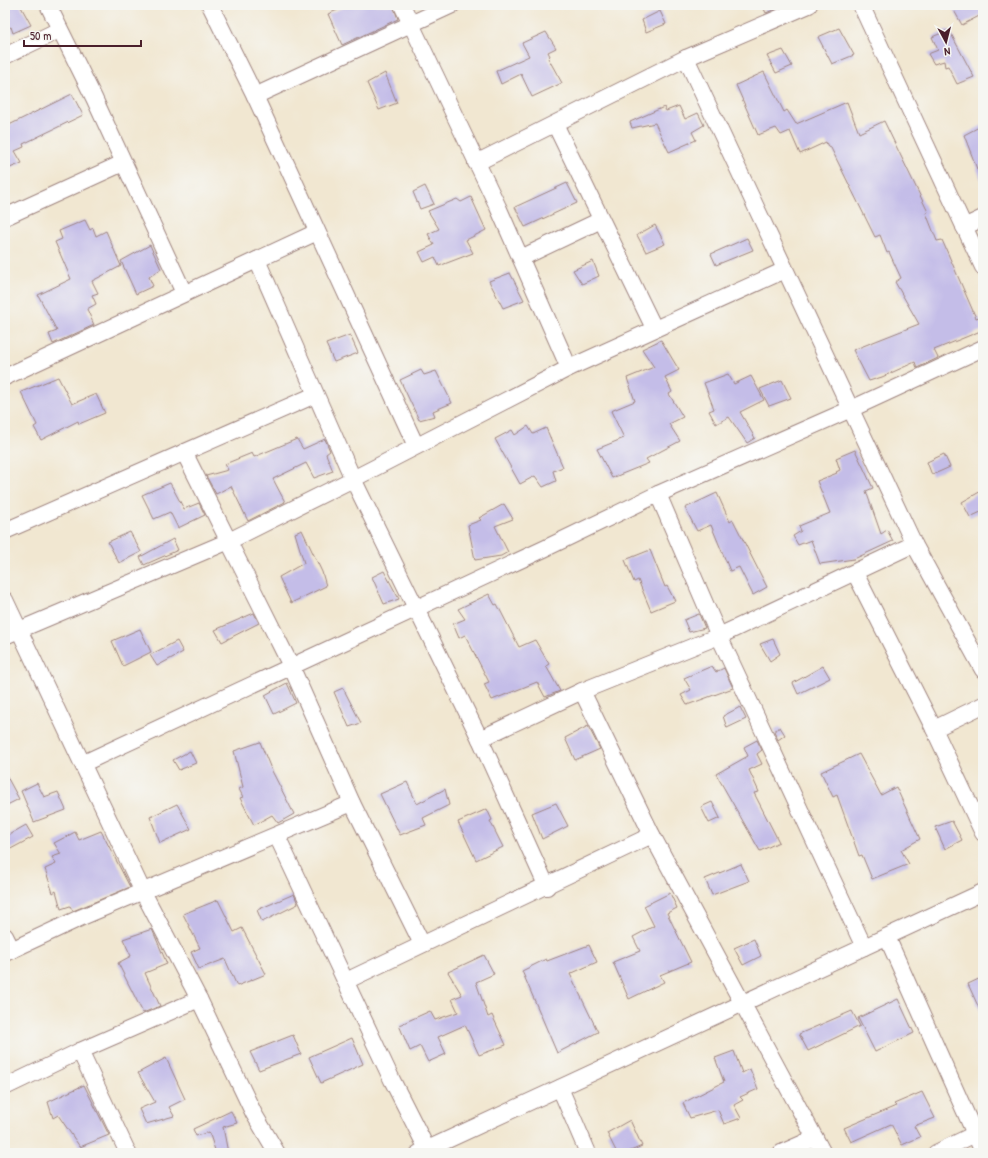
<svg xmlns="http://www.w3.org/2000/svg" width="988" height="1158" font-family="'Patrick Hand',sans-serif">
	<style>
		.building { fill: #c4bde8 }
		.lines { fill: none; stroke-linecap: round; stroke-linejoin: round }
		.minor-casing { stroke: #9e837e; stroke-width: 18 }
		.minor { stroke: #fff; stroke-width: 16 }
	</style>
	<rect width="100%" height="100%" fill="#f6f6f2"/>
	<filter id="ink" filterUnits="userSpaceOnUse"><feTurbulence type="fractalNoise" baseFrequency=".025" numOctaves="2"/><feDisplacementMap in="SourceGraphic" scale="8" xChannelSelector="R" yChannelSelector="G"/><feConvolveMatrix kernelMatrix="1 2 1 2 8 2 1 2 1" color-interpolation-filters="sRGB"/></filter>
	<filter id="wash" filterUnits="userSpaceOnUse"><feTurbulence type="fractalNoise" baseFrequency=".012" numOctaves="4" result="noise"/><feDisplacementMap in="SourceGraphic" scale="16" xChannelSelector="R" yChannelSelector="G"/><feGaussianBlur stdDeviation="0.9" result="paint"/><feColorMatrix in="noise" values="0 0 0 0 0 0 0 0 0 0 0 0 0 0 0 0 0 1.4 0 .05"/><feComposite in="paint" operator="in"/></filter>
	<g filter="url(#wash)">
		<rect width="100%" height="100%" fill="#f1e7d1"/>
		<g id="blocks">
			<!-- building -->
			<g class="building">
				<path d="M5,5h15l11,20 -18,8 -2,-6 -6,3z"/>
				<path d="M349,5h44l5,14 -56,26 -14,-31z"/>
				<path d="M762,5h17l1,2 -14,6z"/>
				<path d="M951,5h32v9l-21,11z"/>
				<path d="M660,11l6,13 -20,8 -4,-12z"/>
				<path d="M839,28l15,27 -22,9 -14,-27z"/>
				<path d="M949,30l25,47 -17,7 -9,-18 -3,1 -1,-6 -10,3 -6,-10 10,-4 -6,-13z"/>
				<path d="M546,32l10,16 -8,4 2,4 -2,2 14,25 -30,14 -11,-23 -20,10 -5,-13 33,-15 -7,-13z"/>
				<path d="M783,50l9,16 -16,7 -9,-17z"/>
				<path d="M764,72l20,40 3,-2 9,14 51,-22 12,31 25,-12 44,91 -2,1 11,28 5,-1 34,78 3,-1 4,13 -49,20 4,8 -21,10 -2,-6 -33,15 -13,4 -16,-31 66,-26 -24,-42 6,-4 -12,-26 -2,1 -7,-18 -5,2 -45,-91 -2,1 -2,-5 -26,12 -10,-23 -9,4 -5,-7 -18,7 -22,-50z"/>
				<path d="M385,73l12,30 -18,7 -12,-27z"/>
				<path d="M72,94l11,21 -60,29 1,3 -9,4 7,12 -17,7v-43z"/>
				<path d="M679,106l6,13 13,-6 6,12 -12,7 4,8 -27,12 -14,-29 -23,5 -2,-6 34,-15 2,4z"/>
				<path d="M983,125v57h-1l-18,-47z"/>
				<path d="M567,183l10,20 -52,24 -10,-20z"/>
				<path d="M425,186l9,18 -14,5 -7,-17z"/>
				<path d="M471,197l15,33 -20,10 7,13 -34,13 -4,-9 -11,5 -5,-10 15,-7 -6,-11 11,-5 -11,-18 29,-12 4,3z"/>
				<path d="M85,220l5,10 3,-2 3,8 10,-5 15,35 -29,15 6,12 -6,2 4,9 -9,5 7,16 -41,19 -4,-10 8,-3 -19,-36 33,-16 -16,-37 7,-3 -3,-8z"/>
				<path d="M655,225l10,19 -19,8 -9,-17z"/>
				<path d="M747,238l6,12 -37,15 -5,-11z"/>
				<path d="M150,245l11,24 -12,8 4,9 -17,8 -15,-33z"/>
				<path d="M593,261l6,15 -17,8 -9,-14z"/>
				<path d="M510,273l14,27 -21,8 -14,-27z"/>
				<path d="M350,335l8,18 -24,9 -8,-18z"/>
				<path d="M661,340l18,30 -14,7 7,15 -3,2 14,23 -14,7 11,17 -34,18 3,4 -37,15 -15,-29 27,-11 -13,-27 24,-10 -8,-23 27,-11 -12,-18z"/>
				<path d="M421,370l3,5 12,-4 16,32 -19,8 2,5 -16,4 -19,-40z"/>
				<path d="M728,374l6,10 17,-8 13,24 -24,12 15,26 -8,5 -18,-26 -13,7 -7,-13 5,-2 -10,-26z"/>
				<path d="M58,377l14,27 24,-10 9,19 -26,11 -1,-3 -37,19 -7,-13 3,-2 -16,-33z"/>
				<path d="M782,380l9,18 -22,8 -9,-17z"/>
				<path d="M528,426l5,8 13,-6 17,39 -10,4 3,10 -13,6 -8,-11 -15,8 -25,-45 17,-9 3,5z"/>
				<path d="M297,439l6,10 22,-10 5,12 -4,3 7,17 -19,7 -8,-15 -33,16 12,23 -37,19 -17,-35 -15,8 -10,-18 22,-6 -3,-6 27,-11 2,4z"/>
				<path d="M855,450l18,38 -7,3 15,43 6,-4 6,11 -39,18 -34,5 -9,-24 -13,5 -5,-9 8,-5 -2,-5 31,-13 -13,-32 20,-8 -1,-1 4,-2 -4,-12z"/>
				<path d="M944,454l6,13 -18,8 -5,-13z"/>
				<path d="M170,483l14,26 15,-6 6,12 -27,13 -8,-16 -16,7 -12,-24z"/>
				<path d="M983,490v21l-13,6 -8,-15z"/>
				<path d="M717,493l13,29 3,-2 34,67 -14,8 -14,-28 -9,4 -19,-46 -14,6 -12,-23z"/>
				<path d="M504,504l9,15 -18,7 13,26 -7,4 -26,4 -7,-35 13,-5 -2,-2z"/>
				<path d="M302,530l20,42 4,14 -35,17 -12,-26 25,-14 -9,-30z"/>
				<path d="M130,532l11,20 -22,11 -11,-21z"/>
				<path d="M173,539l5,11 -34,15 -4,-8z"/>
				<path d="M650,550l15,37 2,-1 8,15 -24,10 -13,-31 -4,2 -9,-22z"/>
				<path d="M384,571l15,28 -15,5 -12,-27z"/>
				<path d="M489,594l6,11 2,-1 22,43 16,-7 14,24 -3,2 14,25 -15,6 -8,-15 -45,18 -8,-16 5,-2 -24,-47 -6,3 -6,-14 12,-5 -7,-10z"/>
				<path d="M254,613l5,10 -37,19 -7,-12z"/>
				<path d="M699,614l6,14 -16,4 -5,-12z"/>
				<path d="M140,629l11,23 -28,14 -11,-25z"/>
				<path d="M773,639l7,15 -10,7 -10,-17z"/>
				<path d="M177,641l6,11 -26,14 -7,-11z"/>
				<path d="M712,666l4,6 8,-4 9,20 -46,17 -6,-10 10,-5 -7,-12z"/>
				<path d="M823,666l7,12 -32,16 -5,-11z"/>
				<path d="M287,683l9,20 -22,11 -9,-19z"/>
				<path d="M343,688l18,35 -12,4 -15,-35z"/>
				<path d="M740,707l6,12 -19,9 -4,-12z"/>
				<path d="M588,726l12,23 -25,11 -10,-22z"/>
				<path d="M780,727l5,8 -7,5 -4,-9z"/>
				<path d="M757,740l5,10 -5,4 5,10 -13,6 10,22 -5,1 25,49 -19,9 -44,-77 32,-18 -4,-9z"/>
				<path d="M260,742l11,27 23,45 -16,9 -6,-8 -18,10 -14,-27 3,-1 -4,-8 4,-2 -9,-36z"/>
				<path d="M190,751l6,12 -17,7 -6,-10z"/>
				<path d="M859,754l22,41 15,-8 24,52 -19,11 8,14 -37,15 -10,-24 -3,1 -22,-61 -4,2 -12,-25z"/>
				<path d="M5,773l14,26 -14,7z"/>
				<path d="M407,782l10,22 28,-15 4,16 -26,13 3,7 -26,10 -20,-41z"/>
				<path d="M37,783l7,14 14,-5 8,18 -32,12 -13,-31z"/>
				<path d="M712,802l8,16 -11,5 -8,-16z"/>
				<path d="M556,803l12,23 -26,13 -10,-26z"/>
				<path d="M177,804l14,25 -31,14 -10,-26z"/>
				<path d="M487,809l5,11 -2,1 13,26 -27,13 -18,-38z"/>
				<path d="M952,821l10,19 -17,9 -10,-22z"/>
				<path d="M26,825l7,12 -28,15v-15z"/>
				<path d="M101,831l29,56 -57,24 -3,-5 -9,3 -5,-18 -3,2 -8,-24 11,-5 -4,-7 9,-3 -7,-11 21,-11 4,8z"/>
				<path d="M741,864l8,17 -37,14 -7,-16z"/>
				<path d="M670,893l7,15 -10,5 24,49 -31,13 4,7 -35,17 -16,-37 27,-11 -7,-14 21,-11 -10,-20z"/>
				<path d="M294,894l4,10 -36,18 -5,-12z"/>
				<path d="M218,900l16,32 8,-4 24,46 -29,12 -12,-27 -26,10 -8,-17 9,-4 -17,-34z"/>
				<path d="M152,929l15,35 -22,9 15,33 -17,7 -25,-50 13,-7 -8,-17z"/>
				<path d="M754,939l7,17 -18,9 -9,-17z"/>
				<path d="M589,945l8,17 -27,12 28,58 -41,21 -35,-82 24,-12 1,2z"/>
				<path d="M484,955l10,19 -18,8 12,35 4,-2 14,30 -27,10 -14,-30 -27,12 8,17 -18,8 -8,-16 -10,5 -11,-26 31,-14 5,9 23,-8 -6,-13 10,-4 -14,-23z"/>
				<path d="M983,977v40l-15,-33z"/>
				<path d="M898,999l16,34 -39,19 -17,-34z"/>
				<path d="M852,1011l8,15 -52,25 -9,-17z"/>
				<path d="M293,1035l8,19 -42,16 -9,-18z"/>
				<path d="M352,1038l11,26 -42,19 -12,-26z"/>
				<path d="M734,1051l8,22 8,-4 8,20 -18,8 3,3 -9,5 7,13 -17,6 -6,-14 -28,8 -7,-15 41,-21 -9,-24z"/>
				<path d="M166,1058l19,41 -16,8 5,9 -28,8 -7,-15 16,-7 -17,-29z"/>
				<path d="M84,1085l25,50 -29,12 -22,-32 -5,3 -5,-16z"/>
				<path d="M922,1092l13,26 -21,8 6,11 -18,8 -11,-21 -40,18 -7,-14 52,-22 -2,-2z"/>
				<path d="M231,1111l6,12 -14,4 5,26h-12l-7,-21 -13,4 -3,-7z"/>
				<path d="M630,1120l12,26 -16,7h-9l-10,-20z"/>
			</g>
		</g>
	</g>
	<g filter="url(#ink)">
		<use href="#blocks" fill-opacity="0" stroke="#9e837e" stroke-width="1"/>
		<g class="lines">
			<defs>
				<g id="minor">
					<path d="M48,5l46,93 90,195"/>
					<path d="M210,5l45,91 161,350"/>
					<path d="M402,5l96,202 71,161"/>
					<path d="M861,5l122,262"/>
					<path d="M5,56l54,-26"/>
					<path d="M686,58l228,486 69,126"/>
					<path d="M255,96l197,-91"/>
					<path d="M555,124l99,204"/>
					<path d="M476,163l210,-105 123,-53"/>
					<path d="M5,217l118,-54"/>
					<path d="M964,227l19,-9"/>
					<path d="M521,258l80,-38"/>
					<path d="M257,260l96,219 127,260 67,148"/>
					<path d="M5,377l312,-145"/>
					<path d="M184,452l107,214 61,137 70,141"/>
					<path d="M658,494l61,142 145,311"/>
					<path d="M5,531l310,-136"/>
					<path d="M855,573l79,156 49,104"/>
					<path d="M5,600l138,292 56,107 55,115 23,39"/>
					<path d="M5,636l224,-95 124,-62 216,-111 216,-98"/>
					<path d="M582,691l70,144 171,318"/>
					<path d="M934,729l49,-24"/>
					<path d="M480,739l102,-48 137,-55 195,-92"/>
					<path d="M84,763l462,-215 112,-54 193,-85 132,-61"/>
					<path d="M277,836l115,244 35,69"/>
					<path d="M5,936l7,14"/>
					<path d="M887,937l96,215"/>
					<path d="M5,953l77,-36 270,-114"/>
					<path d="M346,981l306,-146"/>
					<path d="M80,1051l48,102"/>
					<path d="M5,1087l75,-36 119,-52"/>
					<path d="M560,1088l28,65"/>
					<path d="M419,1153l564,-261"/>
					<path d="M781,1153l34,-15"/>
					<path d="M936,1153l39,-19"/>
				</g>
			</defs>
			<!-- minor casing -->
			<use href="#minor" class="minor-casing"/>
			<!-- minor -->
			<use href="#minor" class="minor"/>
		</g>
	</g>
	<!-- margin -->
	<rect width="988" height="1158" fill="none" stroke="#f6f6f2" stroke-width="20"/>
	<!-- north arrow -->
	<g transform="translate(946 42) rotate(173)" stroke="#f6f6f2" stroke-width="3" paint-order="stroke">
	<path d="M0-3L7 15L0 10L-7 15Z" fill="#4a1f2b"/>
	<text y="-6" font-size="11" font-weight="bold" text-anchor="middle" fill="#4a1f2b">N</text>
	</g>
	<!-- scale -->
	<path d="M24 40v6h117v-6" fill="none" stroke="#4a1f2b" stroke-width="2"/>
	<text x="30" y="40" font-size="12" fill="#4a1f2b" stroke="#f6f6f2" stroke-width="3" paint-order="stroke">50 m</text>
</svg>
